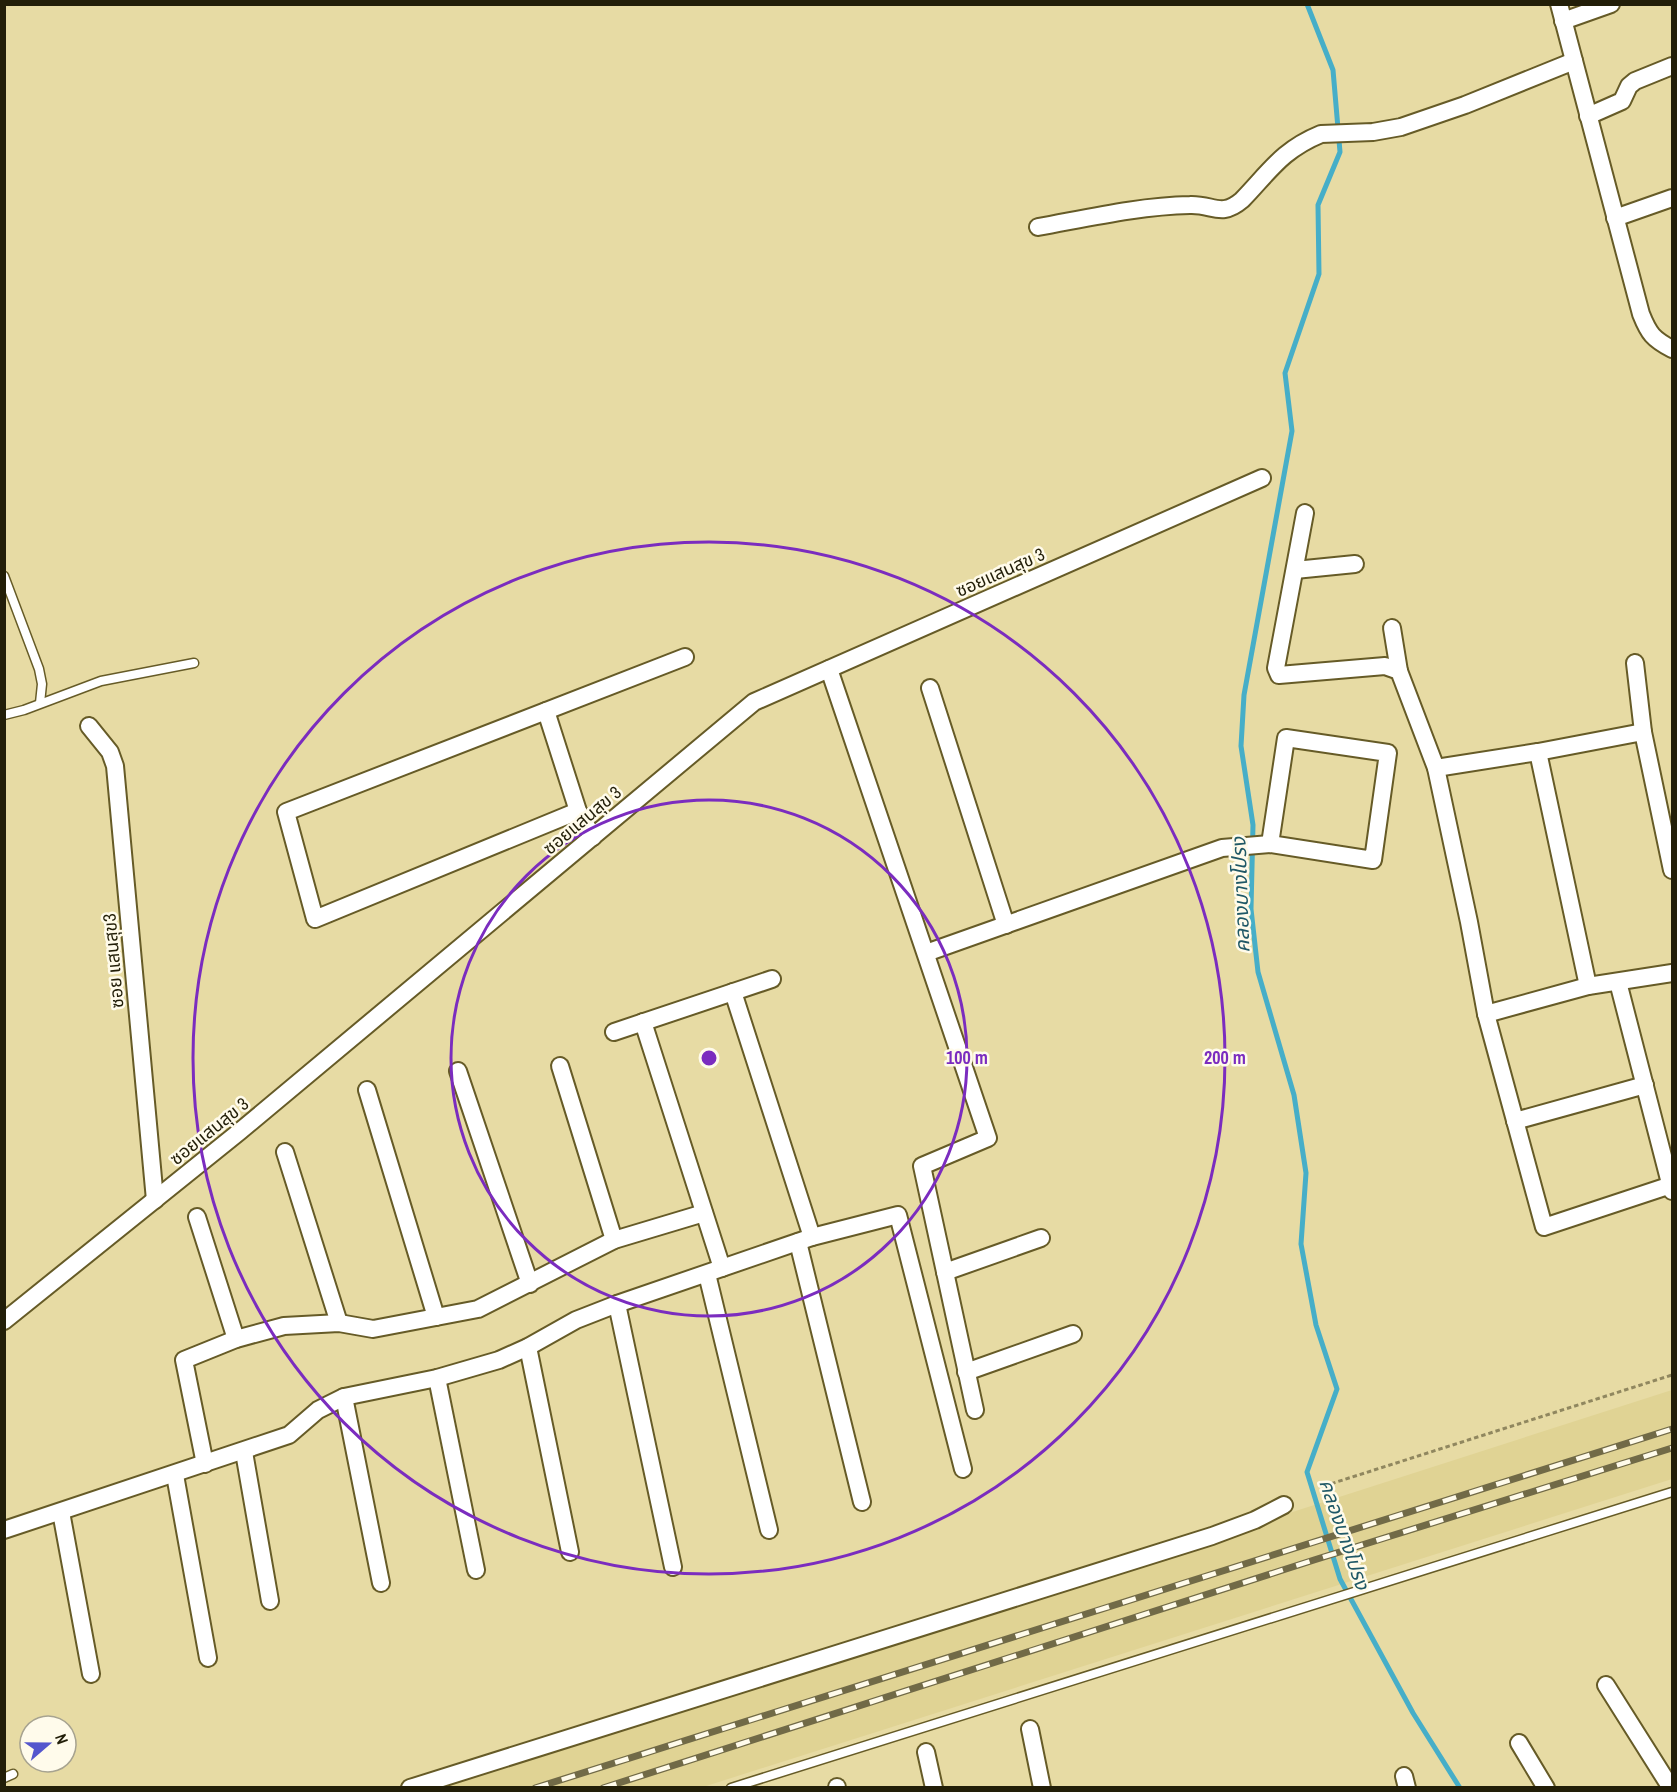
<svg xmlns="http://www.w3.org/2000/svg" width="1677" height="1792" font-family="'Archivo Narrow','Noto Sans Thai',sans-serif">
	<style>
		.built { fill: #e0d394 }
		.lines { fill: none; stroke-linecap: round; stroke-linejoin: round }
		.stream { stroke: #46aec8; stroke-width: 5 }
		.lane-casing { stroke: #665b27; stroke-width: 11 }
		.street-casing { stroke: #665b27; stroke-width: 20 }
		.path { stroke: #90875f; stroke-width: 3; stroke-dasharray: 4.5 3; stroke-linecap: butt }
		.lane { stroke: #fff; stroke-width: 8 }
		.street { stroke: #fff; stroke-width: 16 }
		.rail-casing { stroke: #716a47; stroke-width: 7 }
		.rail { stroke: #fffbeb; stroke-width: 4.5; stroke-dasharray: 14; stroke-linecap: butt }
		.ring { fill: none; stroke: #7b2cbf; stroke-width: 3 }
		.labels { text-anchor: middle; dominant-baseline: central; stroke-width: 5; stroke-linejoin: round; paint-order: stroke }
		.street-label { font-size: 18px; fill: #221e08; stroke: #fffbeb }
		.water-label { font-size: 20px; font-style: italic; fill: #1f5866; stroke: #fffbeb }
		.centre { fill: #7b2cbf; stroke: #fffbeb; stroke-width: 3 }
		.ring-label { font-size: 18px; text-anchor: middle; font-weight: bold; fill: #7b2cbf; stroke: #fffbeb; stroke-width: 5; stroke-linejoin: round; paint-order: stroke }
	</style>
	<rect width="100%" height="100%" fill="#e7dba4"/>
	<!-- built -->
	<path class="built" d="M1672,1390v89l-969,308 -269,1z"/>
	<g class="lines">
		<!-- stream -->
		<path class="stream" d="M1307,4l26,66 7,82 -22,53 1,69 -34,99 7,58 -48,264 -3,51 12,79 -2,84 7,63 36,123 12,78 -5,71 15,81 21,64 -30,83 33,107 73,134 47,75"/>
		<defs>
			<g id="lane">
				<path d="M4,576l35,93 3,15 -2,19"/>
				<path d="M4,715l20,-5 77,-29 93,-18"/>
				<path d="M4,1778l9,-4"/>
				<path d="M731,1788l941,-296"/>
			</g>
			<g id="street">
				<path d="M1559,4l82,310c8,20 12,25 31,35"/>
				<path d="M1563,21l48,-17"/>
				<path d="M1588,116l34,-15 7,-15 6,-5 37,-15"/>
				<path d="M1615,218l57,-20"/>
				<path d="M1038,227c50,-9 101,-21 152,-22 23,-1 31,13 52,-5 28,-29 40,-50 79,-66l52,-2 28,-5 64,-22 109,-44"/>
				<path d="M1305,513l-29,155 3,7 106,-9 14,5 37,97 33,154 17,92 58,213 127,-42"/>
				<path d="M1295,570l60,-6"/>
				<path d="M1392,628l7,43"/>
				<path d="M1635,663l8,69 29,138"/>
				<path d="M829,669l159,469 -66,28 53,244"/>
				<path d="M930,688l76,237"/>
				<path d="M546,711l32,100 15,26"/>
				<path d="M89,726l21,26 5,14 40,434"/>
				<path d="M1286,738l102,15 -15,107 -103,-16z"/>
				<path d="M1538,752l50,234"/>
				<path d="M1436,768l102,-16 105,-20"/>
				<path d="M578,811l-263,108 -29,-107 399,-155"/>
				<path d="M926,953l296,-105 48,-4"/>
				<path d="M1618,982l54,209"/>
				<path d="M733,992l79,245"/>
				<path d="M1486,1014l102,-28 84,-13"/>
				<path d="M643,1022l79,246"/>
				<path d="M614,1032l158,-53"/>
				<path d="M560,1066l54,174"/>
				<path d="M458,1071l72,213"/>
				<path d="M367,1090l69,227"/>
				<path d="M1515,1121l130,-36"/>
				<path d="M285,1152l54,171"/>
				<path d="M197,1217l39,122"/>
				<path d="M798,1242l64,260"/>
				<path d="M945,1272l96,-34"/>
				<path d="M707,1274l62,256"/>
				<path d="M617,1304l56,263"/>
				<path d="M4,1321l235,-189 515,-430 508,-224"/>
				<path d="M528,1347l42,205"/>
				<path d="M966,1372l107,-38"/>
				<path d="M437,1378l39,192"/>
				<path d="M344,1397l37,186"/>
				<path d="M244,1452l26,149"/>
				<path d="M205,1464l-21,-104 52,-21 48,-13 55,-3 34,6 105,-20 136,-69 90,-27"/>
				<path d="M175,1475l33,183"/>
				<path d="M61,1512l30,162"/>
				<path d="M4,1530l285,-95 29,-25 26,-13 93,-19 62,-18 29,-13 48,-27 41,-16 195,-67 86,-22 65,254"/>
				<path d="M1606,1685l65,103"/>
				<path d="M1030,1729l12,59"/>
				<path d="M1519,1743l27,45"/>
				<path d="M926,1752l8,36"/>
				<path d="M1404,1776l3,12"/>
				<path d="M837,1787v1"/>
				<path d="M410,1788l802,-252 43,-16 29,-15"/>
			</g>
		</defs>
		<!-- lane casing -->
		<use href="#lane" class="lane-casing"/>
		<!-- street casing -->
		<use href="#street" class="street-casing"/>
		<!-- path -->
		<path class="path" d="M1324,1486l348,-111"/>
		<!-- lane -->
		<use href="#lane" class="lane"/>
		<!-- street -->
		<use href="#street" class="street"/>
		<defs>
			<g id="rail">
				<path d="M535,1788l1137,-359"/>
				<path d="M603,1788l711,-228 358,-112"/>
			</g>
		</defs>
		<!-- rail casing -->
		<use href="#rail" class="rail-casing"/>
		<!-- rail -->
		<use href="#rail" class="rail"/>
	</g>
	<!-- distance rings -->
	<g class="ring">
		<circle cx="709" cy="1058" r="258"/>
		<circle cx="709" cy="1058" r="516"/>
	</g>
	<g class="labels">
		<!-- street labels -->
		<g class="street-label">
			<text transform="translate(1000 572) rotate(-24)">ซอยแสนสุข 3</text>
			<text transform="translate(582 820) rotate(-40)">ซอยแสนสุข 3</text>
			<text transform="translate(113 961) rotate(-95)">ซอย แสนสุข3</text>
			<text transform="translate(209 1131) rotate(-39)">ซอยแสนสุข 3</text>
		</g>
		<!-- water labels -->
		<g class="water-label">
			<text transform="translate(1240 895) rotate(-92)">คลองบางโปรง</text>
			<text transform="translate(1345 1534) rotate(71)">คลองบางโปรง</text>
		</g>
	</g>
	<circle cx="709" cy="1058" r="9" class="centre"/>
	<g class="ring-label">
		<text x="967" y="1064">100 m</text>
		<text x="1225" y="1064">200 m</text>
	</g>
	<!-- border -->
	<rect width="1677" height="1792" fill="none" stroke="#221e08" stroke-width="12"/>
	<!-- north arrow -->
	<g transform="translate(48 1744) rotate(70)"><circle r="28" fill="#fffbeb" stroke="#a7a390" stroke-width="1.5"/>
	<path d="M0-4.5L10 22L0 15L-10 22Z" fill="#5456cd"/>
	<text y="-9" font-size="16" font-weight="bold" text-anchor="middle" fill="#221e08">N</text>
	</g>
</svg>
